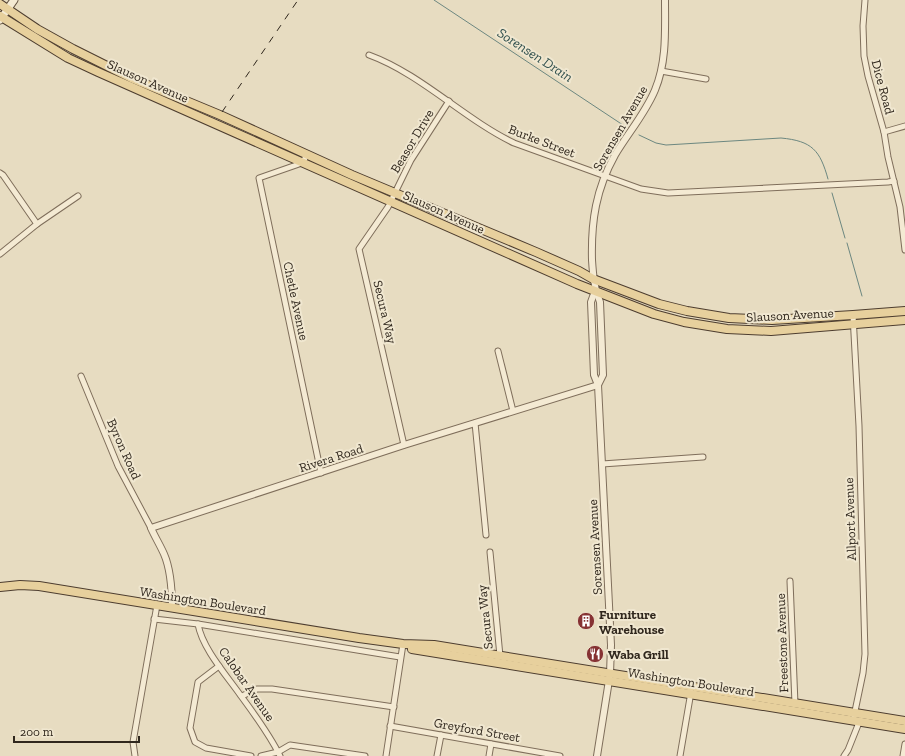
<svg xmlns="http://www.w3.org/2000/svg" width="905" height="756" font-family="'Zilla Slab',serif">
	<style>
		.lines { fill: none; stroke-linecap: round; stroke-linejoin: round }
		.stream { stroke: #6c8780; stroke-width: 1 }
		.minor-casing { stroke: #7f6e5b; stroke-width: 7 }
		.tertiary-casing { stroke: #7f6e5b; stroke-width: 8 }
		.secondary-casing { stroke: #604f3e; stroke-width: 9 }
		.primary-casing { stroke: #4d3d2f; stroke-width: 10 }
		.minor { stroke: #f4ead3; stroke-width: 5 }
		.tertiary { stroke: #f4ead3; stroke-width: 6 }
		.secondary { stroke: #f4ead3; stroke-width: 7 }
		.primary { stroke: #e7d09d; stroke-width: 8 }
		.rail { stroke: #30271d; stroke-width: 1; stroke-dasharray: 7 7; stroke-linecap: butt }
		.labels { text-anchor: middle; dominant-baseline: central; stroke-width: 4; stroke-linejoin: round; paint-order: stroke }
		.street-label { font-size: 13px; fill: #30271d; stroke: #f0e7d0 }
		.poi-label { font-size: 13px; font-weight: bold; fill: #30271d; stroke: #f0e7d0; text-anchor: start }
		.water-label { font-size: 14px; font-style: italic; fill: #2e4e4c; stroke: #f0e7d0 }
	</style>
	<rect width="100%" height="100%" fill="#e7dcc1"/>
	<g class="lines">
		<!-- stream -->
		<g class="stream">
			<path d="M434,0l192,127"/>
			<path d="M639,135l17,8 10,2 115,-7c31,3 39,12 47,41"/>
			<path d="M832,193l13,45"/>
			<path d="M847,243l15,53"/>
		</g>
		<defs>
			<g id="minor">
				<path d="M865,0l-2,26 1,30 4,20 16,56 4,25 12,50 5,43"/>
				<path d="M369,55c52,19 95,64 145,88l127,46 27,4 220,-11 6,-1"/>
				<path d="M661,71l45,8"/>
				<path d="M884,132l21,-6"/>
				<path d="M307,155l-5,8 -43,15 62,295"/>
				<path d="M0,173l3,2 34,49"/>
				<path d="M0,254l37,-30 41,-28"/>
				<path d="M853,315l6,111 6,228 -2,19 -9,43"/>
				<path d="M498,351l15,60"/>
				<path d="M81,376l37,90 33,62"/>
				<path d="M475,423l11,112"/>
				<path d="M404,445l-45,-196 29,-42 23,-47 38,-59"/>
				<path d="M602,464l101,-7"/>
				<path d="M490,552l10,104"/>
				<path d="M790,581l5,123"/>
				<path d="M154,619l44,5 202,33"/>
				<path d="M198,624c4,24 29,52 43,72 14,19 29,39 39,60"/>
				<path d="M219,666l-21,16 -8,46 5,14 11,6 45,8"/>
				<path d="M242,696l15,-7h15l122,18"/>
				<path d="M390,726l170,30"/>
				<path d="M135,756l-2,-14 24,-137"/>
				<path d="M261,756l17,-4 12,-7 75,11"/>
				<path d="M386,756l17,-112"/>
				<path d="M437,756l4,-21"/>
				<path d="M489,756l2,-12"/>
				<path d="M680,756l11,-64"/>
				<path d="M844,756l4,-6 12,-30"/>
				<path d="M903,756l2,-12"/>
			</g>
			<g id="tertiary">
				<path d="M595,291l-4,11 3,73 4,10 13,260 -1,29 -13,82"/>
				<path d="M598,385l5,-10 -3,-73c-6,-14 -7,-27 -8,-42 -1,-39 4,-71 23,-105 13,-22 30,-41 40,-65 12,-29 10,-60 10,-90"/>
				<path d="M172,608c0,-18 -1,-38 -8,-54 -4,-9 -9,-17 -13,-26l253,-83 194,-60"/>
			</g>
			<path id="secondary" d="M0,20l14,-20"/>
			<g id="primary">
				<path d="M0,4l37,25 36,20 58,29 89,37 132,60 184,77 43,19 14,8 66,25 28,7 42,7 43,2 81,-5 52,-4"/>
				<path d="M0,16l68,42 30,14 479,212 77,30 30,8 43,7 44,2 134,-11"/>
				<path d="M0,587l20,-2 19,1 320,52 44,6 31,1 471,76"/>
				<path d="M412,649l493,80"/>
			</g>
		</defs>
		<!-- minor casing -->
		<use href="#minor" class="minor-casing"/>
		<!-- tertiary casing -->
		<use href="#tertiary" class="tertiary-casing"/>
		<!-- secondary casing -->
		<use href="#secondary" class="secondary-casing"/>
		<!-- primary casing -->
		<use href="#primary" class="primary-casing"/>
		<!-- minor -->
		<use href="#minor" class="minor"/>
		<!-- tertiary -->
		<use href="#tertiary" class="tertiary"/>
		<!-- secondary -->
		<use href="#secondary" class="secondary"/>
		<!-- primary -->
		<use href="#primary" class="primary"/>
		<!-- rail -->
		<path class="rail" d="M222,112l76,-112"/>
	</g>
	<!-- icons -->
	<defs>
		<symbol id="building-disc" viewBox="-11 -11 22 22"><circle r="9.5" fill="#863233" stroke="#f0e7d0"/><path d="M-4-6H4V6H1V3H-1V6H-4ZM-2.5-4.3h1.7v1.8h-1.7ZM.8-4.3h1.7v1.8H.8ZM-2.5-1h1.7V.8h-1.7ZM.8-1h1.7V.8H.8Z" fill="#fff"/></symbol>
		<symbol id="restaurant-disc" viewBox="-11 -11 22 22"><circle r="9.5" fill="#863233" stroke="#f0e7d0"/><path d="M-5-6h1v4h1v-4h1v4h1v-4h1v5L-1.5 .5V6h-2V.5L-5-1ZM5-6V6H3V1.5H1.5Q1.5-4 5-6Z" fill="#fff"/></symbol>
	</defs>
	<g fill-rule="evenodd">
		<use href="#building-disc" x="576" y="611" width="20" height="20"/>
		<use href="#restaurant-disc" x="585" y="644" width="20" height="20"/>
	</g>
	<g class="labels">
		<!-- street labels -->
		<g class="street-label">
			<text transform="translate(148 81) rotate(24)">Slauson Avenue</text>
			<text transform="translate(883 87) rotate(75)">Dice Road</text>
			<text transform="translate(620 128) rotate(-60)">Sorensen Avenue</text>
			<text transform="translate(412 141) rotate(-59)">Beasor Drive</text>
			<text transform="translate(542 141) rotate(21)">Burke Street</text>
			<text transform="translate(444 212) rotate(24)">Slauson Avenue</text>
			<text transform="translate(296 301) rotate(78)">Chetle Avenue</text>
			<text transform="translate(385 312) rotate(77)">Secura Way</text>
			<text transform="translate(790 315) rotate(-3)">Slauson Avenue</text>
			<text transform="translate(124 449) rotate(66)">Byron Road</text>
			<text transform="translate(331 458) rotate(-18)">Rivera Road</text>
			<text transform="translate(850 519) rotate(-92)">Allport Avenue</text>
			<text transform="translate(595 547) rotate(-93)">Sorensen Avenue</text>
			<text transform="translate(203 601) rotate(9)">Washington Boulevard</text>
			<text transform="translate(485 617) rotate(-96)">Secura Way</text>
			<text transform="translate(782 643) rotate(-92)">Freestone Avenue</text>
			<text transform="translate(691 682) rotate(9)">Washington Boulevard</text>
			<text transform="translate(247 684) rotate(55)">Calobar Avenue</text>
			<text transform="translate(477 730) rotate(10)">Greyford Street</text>
		</g>
		<!-- poi labels -->
		<g class="poi-label">
			<text x="599" y="614">Furniture<tspan x="599" dy="15">Warehouse</tspan></text>
			<text x="608" y="654">Waba Grill</text>
		</g>
		<!-- water labels -->
		<g class="water-label">
			<text transform="translate(535 55) rotate(33)">Sorensen Drain</text>
		</g>
	</g>
	<!-- scale -->
	<path d="M14 736v6h125v-6" fill="none" stroke="#30271d" stroke-width="2"/>
	<text x="20" y="736" font-size="12" fill="#30271d" stroke="#f0e7d0" stroke-width="3" paint-order="stroke">200 m</text>
</svg>
